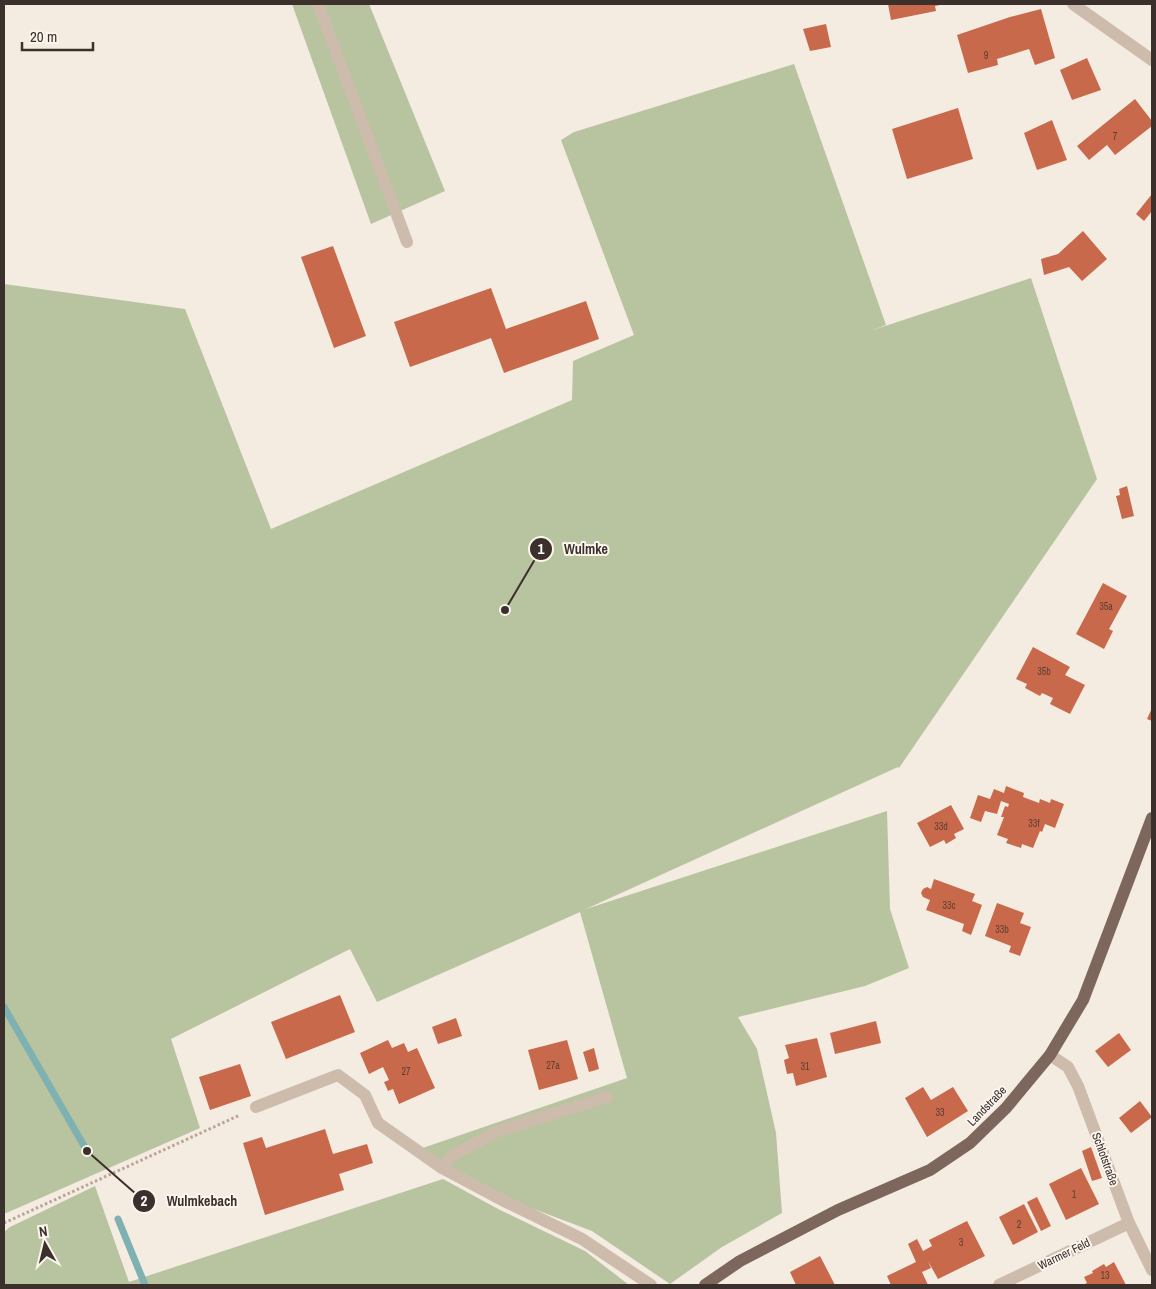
<svg xmlns="http://www.w3.org/2000/svg" width="1156" height="1289" font-family="'Archivo Narrow',sans-serif">
	<style>
		.green { fill: #b8c4a0 }
		.lines { fill: none; stroke-linecap: round; stroke-linejoin: round }
		.stream { stroke: #7fb0b2; stroke-width: 7 }
		.building { fill: #c8694b }
		.path { stroke: #b9a596; stroke-width: 3; stroke-dasharray: 2.5 2.5; stroke-linecap: butt }
		.minor { stroke: #cdbbac; stroke-width: 12 }
		.major { stroke: #7d675c; stroke-width: 12 }
		.labels { text-anchor: middle; dominant-baseline: central; stroke-width: 4; stroke-linejoin: round; paint-order: stroke }
		.number-label { font-size: 10px; fill: #5e3e33 }
		.street-label { font-size: 12px; fill: #3b302b; stroke: #fbf5ee }
		.leader { fill: none; stroke: #3b302b; stroke-width: 2 }
		.callout-dot { fill: #3b302b; stroke: #fbf5ee; stroke-width: 2 }
		.mark-label { font-size: 15px; text-anchor: middle; font-weight: bold; fill: #fff }
		.callout-label { font-size: 14px; text-anchor: middle; font-weight: bold; fill: #3b302b; stroke: #fbf5ee; stroke-width: 4; stroke-linejoin: round; paint-order: stroke }
	</style>
	<rect width="100%" height="100%" fill="#f4ebe1"/>
	<!-- green -->
	<g class="green">
		<path d="M292,4h77l76,187 -74,33z"/>
		<path d="M794,64l92,261 -13,5 158,-52 66,201 -198,289 -1,-1 -312,142 301,-98 3,98 19,59 -44,18 -127,31 19,32 19,84 6,80 -60,34 -52,37 -78,-53 -87,-33 -91,-47 213,-73 -47,-166 -203,90 -27,-53 -179,90 29,89 -196,86v-930l181,25 86,220 301,-129 1,-39 61,-26 -73,-195 13,-8z"/>
		<path d="M443,1179l57,31 85,41 44,34h-625v-53l6,-5 85,-41 34,96z"/>
	</g>
	<g class="lines">
		<!-- stream -->
		<g class="stream">
			<path d="M4,1007l83,144"/>
			<path d="M118,1219l27,66"/>
		</g>
	</g>
	<!-- building -->
	<g class="building">
		<path d="M888,4h52v1l-5,1 1,5 -45,9z"/>
		<path d="M1041,9l14,49 -20,7 -6,-16 -32,10 1,6 -30,8 -11,-38 53,-18z"/>
		<path d="M826,24l5,23 -21,4 -7,-22z"/>
		<path d="M1087,58l14,32 -29,10 -12,-30z"/>
		<path d="M1135,99l17,22v5l-37,29 -8,-10 -18,15 -12,-14z"/>
		<path d="M958,108l15,51 -66,20 -15,-50z"/>
		<path d="M1052,120l15,40 -30,10 -13,-37z"/>
		<path d="M1152,194v17l-8,10 -8,-7z"/>
		<path d="M1083,231l24,28 -25,22 -13,-14 -25,8 -3,-16 17,-5z"/>
		<path d="M333,246l33,90 -32,12 -33,-91z"/>
		<path d="M491,288l15,41 80,-28 13,38 -95,34 -13,-35 -81,29 -16,-45z"/>
		<path d="M1127,486l7,30 -12,3 -6,-23 4,-1 -1,-6z"/>
		<path d="M1103,583l24,13 -18,33 4,2 -9,18 -28,-15z"/>
		<path d="M1033,647l37,20 -5,8 20,10 -15,29 -20,-10 3,-6 -11,-5 -2,3 -15,-8 2,-4 -11,-5z"/>
		<path d="M1152,708v13l-5,-2z"/>
		<path d="M1006,786l18,7 -1,4 16,6 1,-4 10,4 1,-4 13,5 -9,24 -10,-4 -3,8 -2,-1 -7,17 -11,-4 -1,4 -15,-5 2,-4 -11,-4 7,-18h-3l4,-11 3,1 1,-3 -8,-3 -4,13 -12,-3 -4,11 -11,-4 8,-23 12,4 4,-10 10,4z"/>
		<path d="M951,805l13,24 -10,5 2,4 -10,6 -2,-4 -14,7 -13,-24z"/>
		<path d="M934,879l41,15 -3,7 10,4 -11,30 -9,-4 2,-7 -38,-14 4,-10 -7,-3 -2,-4 2,-4 4,-2 4,2z"/>
		<path d="M997,903l27,10 -4,10 11,4 -11,29 -11,-4 2,-6 -26,-10z"/>
		<path d="M340,995l15,37 -69,27 -15,-37z"/>
		<path d="M456,1018l6,18 -24,8 -6,-17z"/>
		<path d="M876,1021l5,22 -46,11 -5,-21z"/>
		<path d="M1119,1033l12,17 -23,17 -13,-16z"/>
		<path d="M817,1038l10,39 -31,9 -3,-13 -6,1 -3,-14 5,-2 -4,-13z"/>
		<path d="M388,1040l4,8 12,-5 4,9 9,-4 18,40 -36,16 -6,-15 -5,2 -4,-9 5,-2 -6,-13 -14,7 -9,-21z"/>
		<path d="M567,1040l11,39 -39,11 -11,-40z"/>
		<path d="M594,1048l5,21 -10,3 -6,-20z"/>
		<path d="M240,1064l11,32 -41,14 -11,-33z"/>
		<path d="M923,1087l8,13 22,-13 15,24 -41,26 -22,-39z"/>
		<path d="M1140,1101l12,16 -21,16 -12,-15z"/>
		<path d="M325,1129l8,25 34,-10 6,19 -34,11 5,16 -79,25 -22,-72 19,-6 4,11z"/>
		<path d="M1091,1147l11,31 -10,3 -10,-30z"/>
		<path d="M1081,1168l18,36 -33,16 -17,-36z"/>
		<path d="M1037,1197l14,29 -10,5 -14,-29z"/>
		<path d="M1024,1204l14,28 -25,13 -14,-28z"/>
		<path d="M967,1221l18,35 -47,23 -10,-18 3,7 -9,4 6,13h-37l-4,-9 29,-14 -8,-18 9,-5 6,12 9,-5 -3,-6z"/>
		<path d="M820,1256l15,29h-39l-6,-13z"/>
		<path d="M1114,1262l12,23h-43l4,-2 -3,-6 9,-4 -1,-2 12,-7 2,3z"/>
	</g>
	<g class="lines">
		<!-- path -->
		<path class="path" d="M4,1223l236,-108"/>
		<!-- minor -->
		<g class="minor">
			<path d="M318,4l89,238"/>
			<path d="M1073,4l79,56"/>
			<path d="M1050,1055l18,12 10,19 51,137 23,47"/>
			<path d="M256,1107l82,-32 27,20 13,28 64,45 60,32 80,39 69,46"/>
			<path d="M442,1168l10,-12 46,-25 109,-34"/>
			<path d="M999,1285l130,-62"/>
		</g>
		<!-- major -->
		<path class="major" d="M705,1285l35,-24 98,-51 92,-40 40,-27 36,-35 44,-53 33,-55 69,-182"/>
	</g>
	<g class="labels">
		<!-- number labels -->
		<g class="number-label">
			<text x="986" y="55">9</text>
			<text x="1115" y="136">7</text>
			<text x="1106" y="606">35a</text>
			<text x="1044" y="671">35b</text>
			<text x="1034" y="823">33f</text>
			<text x="941" y="826">33d</text>
			<text x="949" y="905">33c</text>
			<text x="1002" y="929">33b</text>
			<text x="553" y="1065">27a</text>
			<text x="805" y="1066">31</text>
			<text x="406" y="1071">27</text>
			<text x="940" y="1112">33</text>
			<text x="1074" y="1194">1</text>
			<text x="1019" y="1224">2</text>
			<text x="961" y="1242">3</text>
			<text x="1105" y="1275">13</text>
		</g>
		<!-- street labels -->
		<g class="street-label">
			<text transform="translate(987 1106) rotate(-46)">Landstraße</text>
			<text transform="translate(1105 1159) rotate(70)">Schlotstraße</text>
			<text transform="translate(1064 1254) rotate(-26)">Warmer Feld</text>
		</g>
	</g>
	<!-- callouts -->
	<path class="leader" d="M505 610L541 549M87 1151L144 1201"/>
	<g class="callout-dot">
		<circle cx="505" cy="610" r="5"/>
		<circle cx="87" cy="1151" r="5"/>
		<circle cx="541" cy="549" r="12"/>
		<circle cx="144" cy="1201" r="12"/>
	</g>
	<g class="mark-label">
		<text x="541" y="554">1</text>
		<text x="144" y="1206">2</text>
	</g>
	<g class="callout-label">
		<text x="586" y="554">Wulmke</text>
		<text x="202" y="1206">Wulmkebach</text>
	</g>
	<!-- border -->
	<rect width="1156" height="1289" fill="none" stroke="#3b302b" stroke-width="10"/>
	<!-- north arrow -->
	<g transform="translate(45 1244) rotate(352)" stroke="#fbf5ee" stroke-width="4" paint-order="stroke">
	<path d="M0-4L9 19L0 12L-9 19Z" fill="#3b302b"/>
	<text y="-8" font-size="14" font-weight="bold" text-anchor="middle" fill="#3b302b">N</text>
	</g>
	<!-- scale -->
	<path d="M22 42v8h71v-8" fill="none" stroke="#3b302b" stroke-width="2.5"/>
	<text x="30" y="42" font-size="15" fill="#3b302b" stroke="#fbf5ee" stroke-width="4" paint-order="stroke">20 m</text>
</svg>
